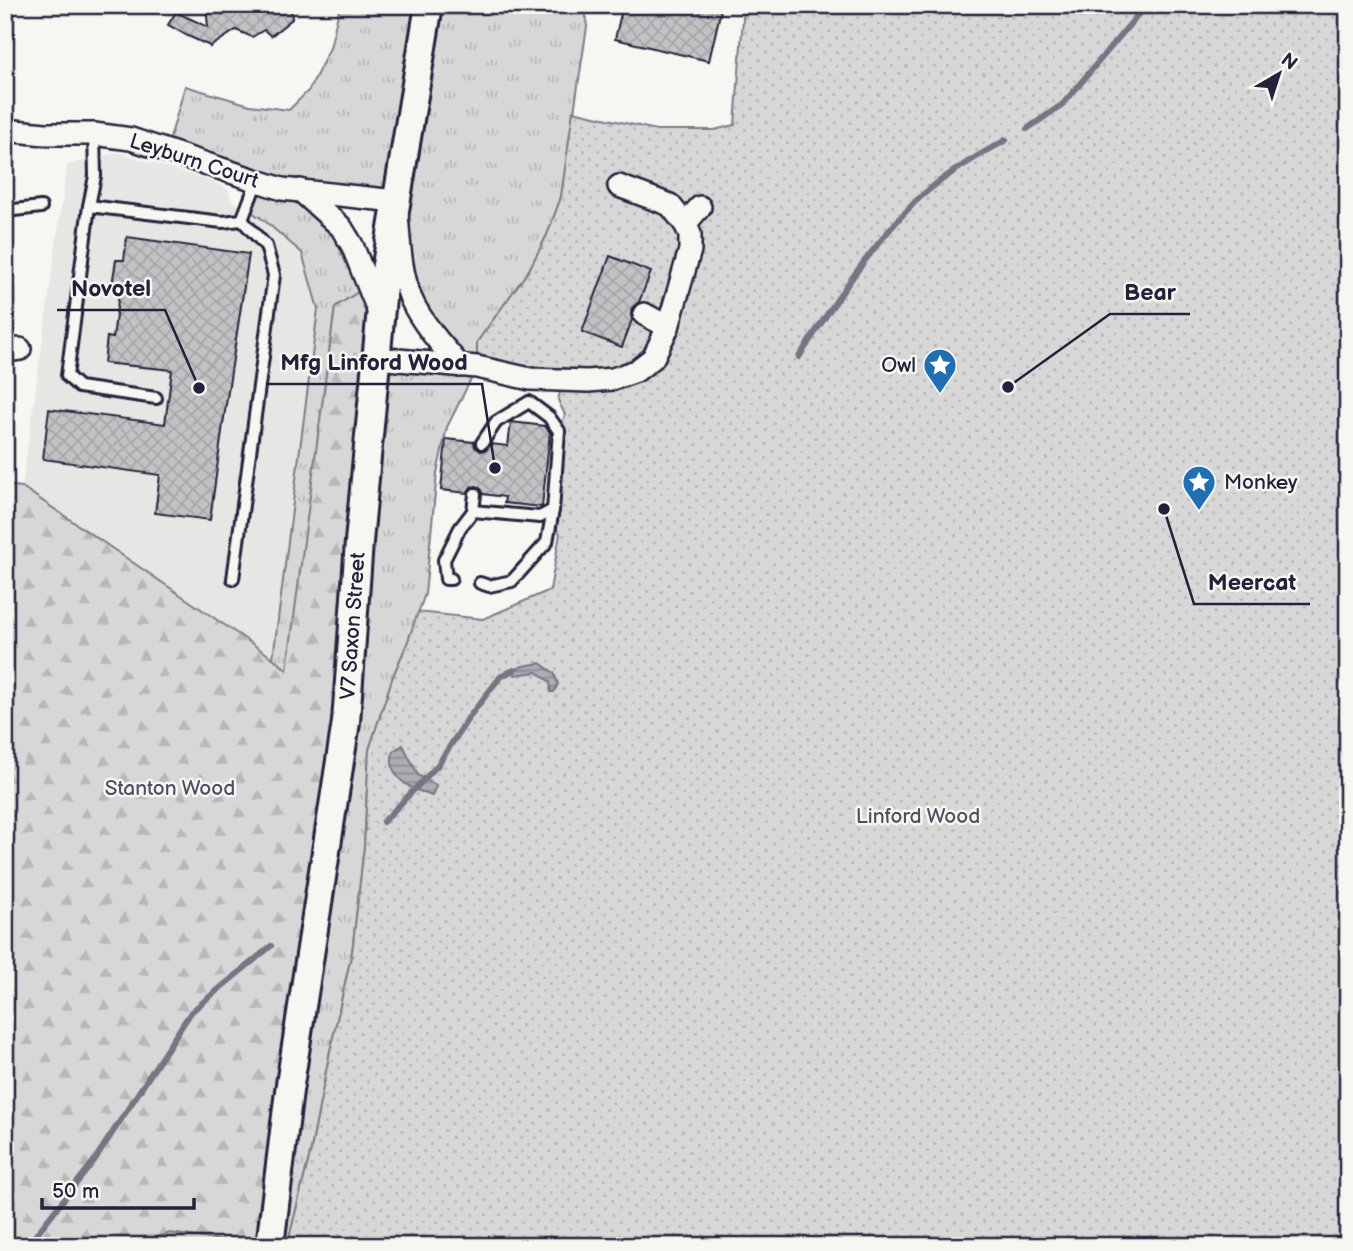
<svg xmlns="http://www.w3.org/2000/svg" width="1353" height="1251" font-family="'Balsamiq Sans',sans-serif">
	<style>
		.built { fill: #e6e6e4 }
		.grass { fill: url(#grass-tufts); stroke: #7c7c89; stroke-width: 2 }
		.forest { fill: url(#forest-firs); stroke: #7c7c89; stroke-width: 2 }
		.park { fill: url(#park-dots); stroke: #7c7c89; stroke-width: 2 }
		.water { fill: url(#water-rules); stroke: #757583; stroke-width: 2 }
		.lines { fill: none; stroke-linecap: round; stroke-linejoin: round }
		.stream { stroke: #757583; stroke-width: 6 }
		.building { fill: url(#building-cross-hatch); stroke: #22223b; stroke-width: 2 }
		.service-casing { stroke: #22223b; stroke-width: 16 }
		.minor-casing { stroke: #22223b; stroke-width: 26 }
		.tertiary-casing { stroke: #22223b; stroke-width: 32 }
		.service { stroke: #f6f6f2; stroke-width: 10 }
		.minor { stroke: #f6f6f2; stroke-width: 21 }
		.tertiary { stroke: #f6f6f2; stroke-width: 26 }
		.labels { text-anchor: middle; dominant-baseline: central; stroke-width: 5; stroke-linejoin: round; paint-order: stroke }
		.street-label { font-size: 21px; fill: #22223b; stroke: #f6f6f2 }
		.poi-label { font-size: 21px; fill: #22223b; stroke: #f6f6f2; text-anchor: end }
		.park-label { font-size: 21px; fill: #4f4f62; stroke: #f6f6f2 }
		.leader { fill: none; stroke: #22223b; stroke-width: 2.5 }
		.callout-dot { fill: #22223b; stroke: #f6f6f2; stroke-width: 2.5 }
		.callout-label { font-size: 23px; text-anchor: middle; font-weight: bold; fill: #22223b; stroke: #f6f6f2; stroke-width: 5; stroke-linejoin: round; paint-order: stroke }
	</style>
	<defs>
		<pattern id="grass-tufts" width="24" height="20" patternUnits="userSpaceOnUse" patternTransform="scale(1.75)"><rect width="24" height="20" fill="#d7d7d7"/><path d="M3 7l-1-3M5 7V3M7 7l1-3M15 17l-1-3M17 17v-4M19 17l1-3" fill="none" stroke="#b8b8b9"/></pattern>
		<pattern id="forest-firs" width="22" height="20" patternUnits="userSpaceOnUse" patternTransform="scale(1.75)"><rect width="22" height="20" fill="#d7d7d7"/><path d="M5 1l3.5 6h-7zM16 11l3.5 6h-7z" fill="#b8b8b9"/></pattern>
		<pattern id="park-dots" width="8" height="8" patternUnits="userSpaceOnUse" patternTransform="scale(1.75)"><rect width="8" height="8" fill="#d7d7d7"/><path d="M2 2h.1M6 6h.1" fill="none" stroke="#b8b8b9" stroke-width="1.8" stroke-linecap="round"/></pattern>
		<pattern id="water-rules" width="6" height="5" patternUnits="userSpaceOnUse" patternTransform="scale(1.75)"><rect width="6" height="5" fill="#adadb3"/><path d="M0 2.5h6" fill="none" stroke="#8c8c93"/></pattern>
		<pattern id="building-cross-hatch" width="8" height="8" patternUnits="userSpaceOnUse" patternTransform="scale(1.75)"><rect width="8" height="8" fill="#c2c2c4"/><path d="M0 0l8 8M0 8l8-8" fill="none" stroke="#a6a6a9"/></pattern>
	</defs>
	<rect width="100%" height="100%" fill="#f6f6f2"/>
	<filter id="ink" filterUnits="userSpaceOnUse"><feTurbulence type="fractalNoise" baseFrequency=".0143" numOctaves="2"/><feDisplacementMap in="SourceGraphic" scale="14" xChannelSelector="R" yChannelSelector="G"/><feConvolveMatrix kernelMatrix="1 2 1 2 8 2 1 2 1" color-interpolation-filters="sRGB"/></filter>
	<g filter="url(#ink)">
		<!-- built -->
		<path class="built" d="M118,152l92,29 18,8 4,12 33,20 37,32 16,56 -45,349 -251,-171 45,-322z"/>
		<!-- grass -->
		<g class="grass">
			<path d="M340,5h245l2,22 -26,170 -14,38 -18,35 -52,72v25l-30,60 -10,46 -12,121 -18,50 -14,32 -24,74 -5,97 -12,105 -22,99 -19,99 -24,96h-17l106,-888 82,8 -46,-66 -16,-99 -95,-10 40,36 28,58 -34,22 -47,364 -15,-13 45,-349 -16,-56 -37,-32 -19,-13 10,-27 -89,-32 18,-63 65,19 39,5 20,-20 21,-42z"/>
			<path d="M170,1233l90,13h-129z"/>
		</g>
		<!-- forest -->
		<path class="forest" d="M369,285l-10,257 -99,704 -90,-13 -39,13h-126v-761l17,2 251,171 14,12 48,-363z"/>
		<!-- park -->
		<path class="park" d="M744,5h604v1241h-1061l24,-96 19,-99 22,-99 12,-105 5,-97 24,-74 14,-32 11,-32 65,7 67,-29 10,-56 -3,-5 -4,-19 6,-79 6,-16 -7,-15 5,-19 -86,-14v-25l52,-72 18,-35 14,-38 12,-86 83,19h58l21,-5z"/>
		<!-- water -->
		<g class="water">
			<path d="M540,663l14,10 4,11 -4,8h-3l-1,-10 -13,-10 -22,3 -1,-5 9,-4z"/>
			<path d="M403,745l15,30 18,10 -4,11c-16,-6 -38,-13 -40,-33 -1,-4 1,-8 1,-12z"/>
		</g>
		<g class="lines">
			<!-- stream -->
			<g class="stream">
				<path d="M1027,129l36,-25 83,-99"/>
				<path d="M799,357c35,-54 70,-108 115,-154 25,-25 61,-46 92,-63"/>
				<path d="M383,822l54,-56 32,-49 32,-41 13,-6"/>
				<path d="M27,1246l67,-85 97,-149 80,-66"/>
			</g>
		</g>
		<!-- building -->
		<g class="building">
			<path d="M206,5h85l1,14 -21,17 -7,-6 -12,7 -16,-7 -26,17v-1l-22,-10 -20,-11 8,-13 32,15z"/>
			<path d="M623,5h99l-13,56 -94,-22z"/>
			<path d="M127,237l122,17 -26,170 -13,96 -55,-7 5,-38 -117,-16 6,-50 116,15 7,-54 -68,-7 3,-26 6,1 6,-45 -8,-2 5,-31h8z"/>
			<path d="M610,256l41,16 -12,30 -7,6 -1,6 1,6 -10,27 -40,-15z"/>
			<path d="M511,422l34,4 5,6 -8,75 -38,-4 1,-6 -22,-3 -1,-4 -5,-4 -6,1 -4,6 -26,-3 5,-51 28,3 1,5 6,4 5,-1 5,-6 17,2z"/>
		</g>
		<g class="lines">
			<defs>
				<g id="service">
					<path d="M89,206l6,-30 -1,-42"/>
					<path d="M5,211l36,-4"/>
					<path d="M242,220l15,-39"/>
					<path d="M156,398l-77,-11 -12,-11 22,-170 133,16 20,-2"/>
					<path d="M475,494l-2,17 67,6 13,-7 6,-79 -10,-14 -20,-15 -33,20 -14,21"/>
					<path d="M233,579l41,-304 -8,-29 -24,-26"/>
					<path d="M451,579h-5l-2,-19 16,-32 13,-17"/>
					<path d="M480,583l9,3 23,-5 35,-39 6,-32"/>
				</g>
				<g id="minor">
					<path d="M5,136l10,-5 30,3h49l37,5 151,50 114,12c3,33 3,67 15,98 10,23 32,48 49,67"/>
					<path d="M300,190l41,37 11,18 28,70"/>
					<path d="M685,224l15,-17"/>
					<path d="M644,314l24,13"/>
					<path d="M5,351l15,-2"/>
					<path d="M376,358l101,9 53,12 58,2 25,-2 23,-8 17,-13 15,-31 22,-77v-16l-5,-10 -15,-19 -51,-19"/>
				</g>
				<path id="tertiary" d="M270,1246l19,-155 57,-369 13,-180 25,-265 45,-272"/>
			</defs>
			<!-- service casing -->
			<use href="#service" class="service-casing"/>
			<!-- minor casing -->
			<use href="#minor" class="minor-casing"/>
			<!-- tertiary casing -->
			<use href="#tertiary" class="tertiary-casing"/>
			<!-- service -->
			<use href="#service" class="service"/>
			<!-- minor -->
			<use href="#minor" class="minor"/>
			<!-- tertiary -->
			<use href="#tertiary" class="tertiary"/>
		</g>
	</g>
	<!-- icons -->
	<defs>
		<symbol id="sight-pin" viewBox="-11 -11 22 30"><path d="M0 17L-7.5 6A9.5 9.5 0 1 1 7.5 6Z" fill="#1f6fb2" stroke="#f6f6f2"/><path d="M0-6L1.8-2.2L6-1.7L2.9 1.2L3.7 5.4L0 3.3L-3.7 5.4L-2.9 1.2L-6-1.7L-1.8-2.2Z" fill="#fff"/></symbol>
	</defs>
	<g fill-rule="evenodd">
		<use href="#sight-pin" x="921" y="346" width="38" height="52"/>
		<use href="#sight-pin" x="1180" y="463" width="38" height="52"/>
	</g>
	<g class="labels">
		<!-- street labels -->
		<g class="street-label">
			<text transform="translate(194 161) rotate(18)">Leyburn Court</text>
			<text transform="translate(353 626) rotate(-86)">V7 Saxon Street</text>
		</g>
		<!-- poi labels -->
		<g class="poi-label">
			<text x="916" y="365">Owl</text>
			<text x="1224" y="482" text-anchor="start">Monkey</text>
		</g>
		<!-- park labels -->
		<g class="park-label">
			<text x="170" y="788">Stanton Wood</text>
			<text x="918" y="816">Linford Wood</text>
		</g>
	</g>
	<!-- callouts -->
	<path class="leader" d="M199 388L165 310H57M1008 387L1110 314H1190M495 468L482 384H266M1164 509L1194 604H1310"/>
	<g class="callout-dot">
		<circle cx="199" cy="388" r="7"/>
		<circle cx="1008" cy="387" r="7"/>
		<circle cx="495" cy="468" r="7"/>
		<circle cx="1164" cy="509" r="7"/>
	</g>
	<g class="callout-label">
		<text x="111" y="296">Novotel</text>
		<text x="1150" y="300">Bear</text>
		<text x="374" y="370">Mfg Linford Wood</text>
		<text x="1252" y="590">Meercat</text>
	</g>
	<!-- margin -->
	<rect width="1353" height="1251" fill="none" stroke="#f6f6f2" stroke-width="28"/>
	<rect x="14" y="14" width="1325" height="1223" fill="none" stroke="#22223b" stroke-width="2.5" filter="url(#ink)"/>
	<!-- north arrow -->
	<g transform="translate(1279 74) rotate(39)" stroke="#f6f6f2" stroke-width="5" paint-order="stroke">
	<path d="M0-5L12 26L0 18L-12 26Z" fill="#22223b"/>
	<text y="-10" font-size="19" font-weight="bold" text-anchor="middle" fill="#22223b">N</text>
	</g>
	<!-- scale -->
	<path d="M42 1198v10h152v-10" fill="none" stroke="#22223b" stroke-width="3.5"/>
	<text x="52" y="1198" font-size="21" fill="#22223b" stroke="#f6f6f2" stroke-width="5" paint-order="stroke">50 m</text>
</svg>
